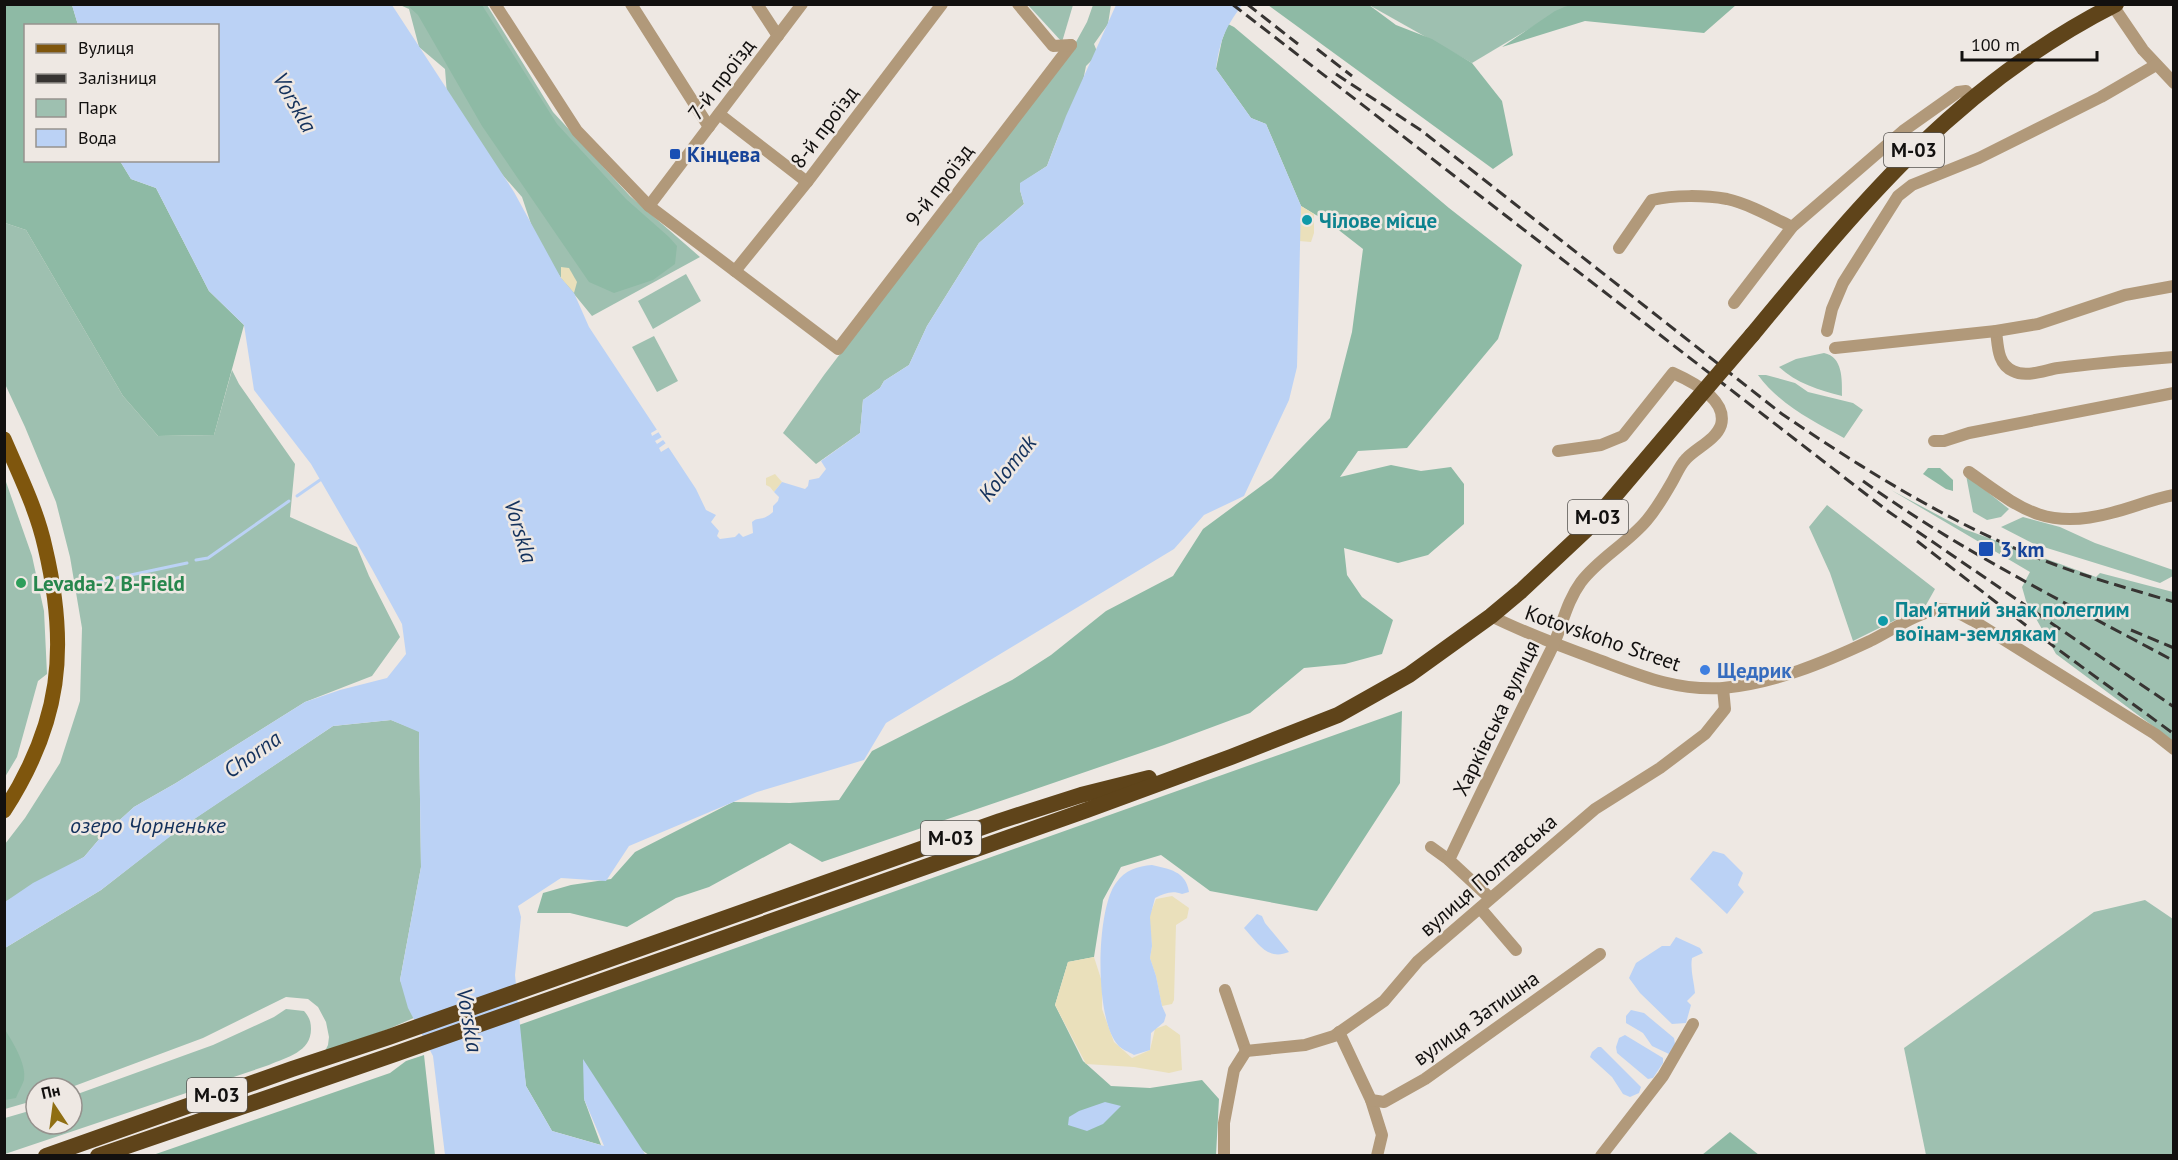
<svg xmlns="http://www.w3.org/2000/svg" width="2178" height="1160" font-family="'PT Sans',sans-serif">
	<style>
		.green { fill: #9ec0b0 }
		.forest { fill: #8ebaa5 }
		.sand { fill: #eae0bb }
		.water { fill: #bbd2f5 }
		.pier { fill: #eee8e3 }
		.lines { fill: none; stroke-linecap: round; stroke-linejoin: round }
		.stream { stroke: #bbd2f5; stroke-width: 3 }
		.minor { stroke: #b1997a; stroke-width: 12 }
		.major { stroke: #7f560d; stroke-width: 15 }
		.highway { stroke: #5f441a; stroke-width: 16 }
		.rail { stroke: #373432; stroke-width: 3; stroke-dasharray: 12 6; stroke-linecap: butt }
		.highway-bridge { stroke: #5f441a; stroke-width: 16 }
		.transit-dot { fill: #1a4fb4; stroke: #eee8e3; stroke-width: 2 }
		.culture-dot { fill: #0f9aa8; stroke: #eee8e3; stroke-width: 2 }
		.leisure-dot { fill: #2e9e5b; stroke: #eee8e3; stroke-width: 2 }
		.shop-dot { fill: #3f7fe0; stroke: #eee8e3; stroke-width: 2 }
		.labels { text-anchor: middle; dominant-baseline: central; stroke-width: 5; stroke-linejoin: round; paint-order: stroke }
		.shield { fill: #eee8e3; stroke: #54514f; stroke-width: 1.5 }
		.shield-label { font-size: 20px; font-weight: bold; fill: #12100f }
		.street-label { font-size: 21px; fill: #12100f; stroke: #eee8e3 }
		.transit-label { font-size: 21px; font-weight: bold; fill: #164399; stroke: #eee8e3; text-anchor: start }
		.culture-label { font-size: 21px; font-weight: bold; fill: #0d838f; stroke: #eee8e3; text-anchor: start }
		.leisure-label { font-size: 21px; font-weight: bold; fill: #27864d; stroke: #eee8e3; text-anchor: start }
		.shop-label { font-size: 21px; font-weight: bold; fill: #366cbe; stroke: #eee8e3; text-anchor: start }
		.water-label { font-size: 22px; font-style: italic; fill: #13315c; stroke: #eee8e3 }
	</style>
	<rect width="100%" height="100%" fill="#eee8e3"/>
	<!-- green -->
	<g class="green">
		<path d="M400,5h87l66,107 77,84 70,61 -108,59 -31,-38 -24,-36 -15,-45 -37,-42 -38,-60 -2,-26 -26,-22 -10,-38z"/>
		<path d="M1028,5h45l-11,37z"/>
		<path d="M1093,5h18l-3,19 -14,20 4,10 -12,12 -6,30 -21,38 -12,32 -26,17 -1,7 4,14 -45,39 -52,83 -18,39 -25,16 -4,7 -17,12 -3,33 -44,31 -33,-31 41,-58 247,-324 16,-29z"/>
		<path d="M1369,5h200l-97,58z"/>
		<path d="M5,223l21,7 97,166 35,40 56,-1 18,-65 7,14 56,80 -5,53 67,30 12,29 31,61 -28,39 -67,26 -129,81 -42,24 -33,30 -17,20 -79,45v-58l20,-26 35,-55 20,-62 2,-73 -12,-71 -14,-55 -31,-75 -20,-43z"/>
		<path d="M686,274l15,27 -48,28 -15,-28z"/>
		<path d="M654,336l24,45 -21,11 -25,-45z"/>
		<path d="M1824,353c19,4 18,26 18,43 -23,-6 -46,-13 -63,-29l17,-8z"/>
		<path d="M1758,375h8l29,8 13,9 45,11 10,7 -19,28c-31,-17 -64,-33 -86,-63z"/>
		<path d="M1966,475l43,34 -8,8 -14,3 -14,-8z"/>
		<path d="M5,479l27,77 12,55 3,63 -9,7 -21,76 -12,20z"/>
		<path d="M1891,490l73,39 132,48 4,-4 73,19v149l-117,-87 -30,-53 -4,-14 8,-15z"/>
		<path d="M1827,505l108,84 -9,16 -73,36 -23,-68 -21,-46z"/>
		<path d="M2023,517l37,10 35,16 78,27v6l-13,7 -126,-39 -33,-17z"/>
		<path d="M391,720l28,11 2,136 -21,113 16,37 -30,13 -61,21 3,-6 1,-8 -3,-15 -8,-15 -10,-8 -22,-2 -83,41 -134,50h-33v12l-31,9v-161l96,-58 78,-61 154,-103z"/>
		<path d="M2145,900l28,19v236h-247l-22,-107 190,-136z"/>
		<path d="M286,1009l18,2c5,6 7,10 7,18 0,23 -24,28 -42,36l-264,89v-36l31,-9v15h36v-28l141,-51 61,-28z"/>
	</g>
	<!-- forest -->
	<g class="forest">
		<path d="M4,5h68l6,20 -52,1v134l94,1 11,18 25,9 53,103 35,34 -30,110 -56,1 -35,-40 -97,-166 -21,-7z"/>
		<path d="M407,5h75l75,119 69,75 43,38 8,9 -2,18 -22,16 -39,13 -25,-11 -107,-156 -64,-111z"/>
		<path d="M1268,5h101l27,20 36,14 40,24 30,38 11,54 -20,14z"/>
		<path d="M1569,5v-1l167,1 -32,28 -119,-12 -83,26 53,-36z"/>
		<path d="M1228,24l6,3 215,181 73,57 -24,74 -91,109 -49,3 -18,26 51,-12 30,6 30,-4 13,17v40l-36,31 -30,8 -54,-15 3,27 15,22 31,23 -11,34 -37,10 -41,4 -54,45 -86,32 -342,117 -32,-19 -81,44 -33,11 -49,29 -57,-14h-33l6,-20 28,-8 40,-6 24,-27 98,-50 57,1 49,-3 33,-49 140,-71 39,-25 55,-44 67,-35 30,-47 69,-51 58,-60 22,-86 11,-83 -32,-25 -30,-18 -35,-82 -15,-6 -35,-49 6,-29z"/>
		<path d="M1928,468h12l13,12v11l-7,-2 -23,-15z"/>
		<path d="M1402,711l-2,72 -83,128 -107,-20 -49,-36 -40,12 -18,33 -9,57 -26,5 -13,43 28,56 28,25 39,2 52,-8 17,19 -3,56h-567l-18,-12 -47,-44 17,46 -49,-14 -26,-45 -7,-61z"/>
		<path d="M5,1030c8,12 22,35 19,50 -2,6 -6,12 -8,18l-11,2z"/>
		<path d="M424,1055l11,100h-282l237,-82 16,-12z"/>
		<path d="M1730,1132l29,23h-57z"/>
	</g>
	<!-- sand -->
	<g class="sand">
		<path d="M1301,206l13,8v19l-3,9 -12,-1z"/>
		<path d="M561,267l8,1 8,14 -3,11 -13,-15z"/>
		<path d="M775,474l7,8 -8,10 -4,-5 -4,-2v-7z"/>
		<path d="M1172,896l17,12 -2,10 -11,7 -2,75 -2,4 -10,2 -6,-30 -6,-18 2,-12 -3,-29 7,-18z"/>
		<path d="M1094,957l8,25v27l12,33 18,16 18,-8 5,-21 11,-4 14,10 2,35 -13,3 -35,-6 -48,-3 -31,-59 13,-43z"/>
	</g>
	<!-- water -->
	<g class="water">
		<path d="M72,5h320l122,187 47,86 13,15 15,34 107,162 10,21 10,5 -5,7 8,9 -2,5 3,3 15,-2 4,-4 4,4 10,-4 -1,-11c7,-6 10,0 21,-10v-6l5,-5 1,-4 -5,-5 8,-10 23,7 3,-3 1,-6 10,-2 7,-9 -5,-8 39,-28 3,-33 17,-12 4,-7 25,-16 18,-39 52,-83 45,-39 -4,-14v-7l27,-17 19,-50 50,-111h126c-17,23 -22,35 -26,64l35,49 15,6 35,82 -4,161 -8,33 -45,96 -40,19 -30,34 -288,174 -22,37 -107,32 -128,54 -23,35 -45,-3 -43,28 3,11 -6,58 11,111 26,45 52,15 -20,-47 -1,-40 62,95 4,1h-204l-12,-99 -25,-48 -8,-28 21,-113 -2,-135 -28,-12 -58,6 -152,102 -80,62 -96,58v-46l28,-19 51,-26 17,-20 33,-30 42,-24 129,-81 35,-12 47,-12 19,-24 -4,-30 -30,-55 -61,-105 -57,-74 -10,-65 -35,-34 -53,-103 -25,-9 -11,-18 98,-1v-134l-140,-1z"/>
		<path d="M1713,851l11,3 19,19 -5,12 6,7 -17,22 -37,-35z"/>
		<path d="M1152,865c17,4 34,6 37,27l-7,2c-9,-4 -18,-1 -27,4l-5,19 2,29 -2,12 6,18 6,30 4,9 -2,7 -13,11 -1,17 -16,5c-5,-3 -13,-6 -16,-10 -24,-26 -22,-136 -2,-162 9,-13 22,-17 36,-18z"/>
		<path d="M1257,914l5,2 3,7 24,29c-22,9 -31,-9 -45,-24z"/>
		<path d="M1676,937l24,11 3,5 -11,5c-2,12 2,23 3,35l-8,8 4,4 -5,18 -14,1 -32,-31 -11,-15 7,-15 26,-17h8z"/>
		<path d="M1631,1010l13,3 30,25 1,6 -6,10 -17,-8 -9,-13 -17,-10v-7z"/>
		<path d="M1625,1035l38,23v5l-10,15 -5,1 -31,-26 -1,-6 3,-9z"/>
		<path d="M1598,1047h3l40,40 -2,6 -9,4 -7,-3 -11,-17 -22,-20 2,-5z"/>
		<path d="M1105,1102l16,4 -18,18 -16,7 -19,-6 1,-8 10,-6z"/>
	</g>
	<!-- pier -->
	<path class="pier" d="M658,429l13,17 -10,6 -2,-4 7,-5 -3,-3 -6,4 -2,-3 7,-4 -3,-5 -7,4 -1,-3z"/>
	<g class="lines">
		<!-- stream -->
		<g class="stream">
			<path d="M297,496l23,-16"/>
			<path d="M196,560l12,-2 81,-57"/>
			<path d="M93,583l94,-20"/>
		</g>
		<!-- minor -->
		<g class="minor">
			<path d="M495,4l82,127 72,75 189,143 233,-304"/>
			<path d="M631,4l78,123"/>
			<path d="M757,4l21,32"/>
			<path d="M1018,4l35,42 18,-1"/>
			<path d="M2113,6l30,44 31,33"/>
			<path d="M719,114l88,68"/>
			<path d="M649,206l153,-202"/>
			<path d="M1619,248l33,-48c22,-5 52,-5 75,-1 22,5 45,18 65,28"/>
			<path d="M735,271l72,-89 135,-178"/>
			<path d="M1734,303l58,-76 111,-96 55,-39 8,-1 6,7"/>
			<path d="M1827,331l5,-22 11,-26 55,-87 14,-11 67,-27 122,-61 55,-32"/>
			<path d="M1996,331c2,14 1,33 17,40 13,7 32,-1 45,-3 38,-5 77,-8 116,-11"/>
			<path d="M1835,348l161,-17 42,-7 87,-29 49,-9"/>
			<path d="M1934,441h10l25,-8 205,-40"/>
			<path d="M1969,472c51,36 76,59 142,41 21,-5 41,-14 63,-18"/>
			<path d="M1491,616c34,17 69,30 105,43 43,16 79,32 127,29 52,-5 100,-25 147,-47 20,-10 48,-29 70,-32 12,-1 24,7 34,12l181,113 19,15"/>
			<path d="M1431,847l18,13"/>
			<path d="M1490,898l-41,-38c33,-70 67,-139 101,-208 12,-23 15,-48 31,-70 18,-24 47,-39 66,-62 10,-12 17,-24 25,-38 4,-7 8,-17 14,-23 10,-11 30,-19 35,-34 7,-26 -30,-44 -48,-52l-50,63 -22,9 -43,6"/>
			<path d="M1480,908l36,42"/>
			<path d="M1225,990l21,61"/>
			<path d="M1339,1032l32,68 11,35 -5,21"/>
			<path d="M1246,1051l59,-6 29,-9 50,-35 34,-40 177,-152 65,-41 45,-34 20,-25 -2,-21"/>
			<path d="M1371,1100l13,2 41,-23 175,-125"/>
			<path d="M1224,1156v-33l10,-53 12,-19"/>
			<path d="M1601,1156l62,-80 30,-52"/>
		</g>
		<!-- major -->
		<path class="major" d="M4,439c15,35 33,71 41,108 24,101 16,176 -41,264"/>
		<!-- highway -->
		<g class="highway">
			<path d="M1752,335c110,-133 206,-251 364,-331"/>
			<path d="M46,1156l246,-87 97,-32 611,-216 81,-26 68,-17"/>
			<path d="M98,1156l297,-102 692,-244 144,-53 107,-42 71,-40 82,-59 30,-25 64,-60 107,-126"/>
		</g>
		<!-- rail -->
		<g class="rail">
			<path d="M1232,4l657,508 285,195"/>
			<path d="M1247,4l51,40"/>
			<path d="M1317,49l35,27"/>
			<path d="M1336,74l86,57 360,283c84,57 171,111 266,148 41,16 83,27 126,40"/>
			<path d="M1863,481c97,70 205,123 311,180"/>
			<path d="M1917,541l124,96 133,97"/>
			<path d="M2131,630l43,18"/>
		</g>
		<!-- highway-bridge -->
		<path class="highway-bridge" d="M1692,405l60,-70"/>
	</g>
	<!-- markers -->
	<g class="transit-dot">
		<rect x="669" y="148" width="12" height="12" rx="3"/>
		<rect x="1978" y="541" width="16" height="16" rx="3"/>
	</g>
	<g class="culture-dot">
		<circle cx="1307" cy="220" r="6"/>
		<circle cx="1883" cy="621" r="6"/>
	</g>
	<circle class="leisure-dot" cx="21" cy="583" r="6"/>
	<circle class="shop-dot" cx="1705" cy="670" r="6"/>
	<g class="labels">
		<!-- shield labels -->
		<g class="shield">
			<rect x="1884" y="133" width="60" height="34" rx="4.5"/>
			<rect x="1568" y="500" width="60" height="34" rx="4.5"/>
			<rect x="921" y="821" width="60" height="34" rx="4.5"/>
			<rect x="187" y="1078" width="60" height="34" rx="4.5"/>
		</g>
		<g class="shield-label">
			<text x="1914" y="150">М-03</text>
			<text x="1598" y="517">М-03</text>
			<text x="951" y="838">М-03</text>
			<text x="217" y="1095">М-03</text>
		</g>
		<!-- street labels -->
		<g class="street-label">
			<text transform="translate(721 79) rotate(-53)">7-й проїзд</text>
			<text transform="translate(824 127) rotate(-53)">8-й проїзд</text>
			<text transform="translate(939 185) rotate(-53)">9-й проїзд</text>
			<text transform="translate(1603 638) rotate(19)">Kotovskoho Street</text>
			<text transform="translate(1496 718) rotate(-64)">Харківська вулиця</text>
			<text transform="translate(1488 875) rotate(-41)">вулиця Полтавська</text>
			<text transform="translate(1476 1018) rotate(-35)">вулиця Затишна</text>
		</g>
		<!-- transit labels -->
		<g class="transit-label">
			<text x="687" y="154">Кінцева</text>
			<text x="2000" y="549">3 km</text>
		</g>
		<!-- culture labels -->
		<g class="culture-label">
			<text x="1319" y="220">Чілове місце</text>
			<text x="1895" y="609">Пам'ятний знак полеглим<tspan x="1895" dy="24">воїнам-землякам</tspan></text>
		</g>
		<!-- leisure labels -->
		<g class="leisure-label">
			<text x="33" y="583">Levada-2 B-Field</text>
		</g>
		<!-- shop labels -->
		<g class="shop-label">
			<text x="1717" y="670">Щедрик</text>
		</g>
		<!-- water labels -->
		<g class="water-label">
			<text transform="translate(295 102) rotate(60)">Vorskla</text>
			<text transform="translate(1007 468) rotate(-51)">Kolomak</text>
			<text transform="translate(521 531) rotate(73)">Vorskla</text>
			<text transform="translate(252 754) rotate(-35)">Chorna</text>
			<text x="148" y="825">озеро Чорненьке</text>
			<text transform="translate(470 1020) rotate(80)">Vorskla</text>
		</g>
	</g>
	<!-- border -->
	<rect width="2178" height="1160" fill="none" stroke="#12100f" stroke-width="12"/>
	<!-- legend -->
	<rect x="24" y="24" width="195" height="138" fill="#eee8e3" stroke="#96928e" stroke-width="1.5"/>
	<rect x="36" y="44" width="30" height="9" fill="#7f560d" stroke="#96928e" stroke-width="1.5"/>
	<text x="78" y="54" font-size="18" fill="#12100f">Вулиця</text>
	<rect x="36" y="74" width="30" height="9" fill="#373432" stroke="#96928e" stroke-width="1.5"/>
	<text x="78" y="84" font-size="18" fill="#12100f">Залізниця</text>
	<rect x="36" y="99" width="30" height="18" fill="#9ec0b0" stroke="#96928e" stroke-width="1.5"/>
	<text x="78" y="114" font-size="18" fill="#12100f">Парк</text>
	<rect x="36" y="129" width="30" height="18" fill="#bbd2f5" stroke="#96928e" stroke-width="1.5"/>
	<text x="78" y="144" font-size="18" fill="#12100f">Вода</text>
	<!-- north arrow -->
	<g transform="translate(54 1106) rotate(347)"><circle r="28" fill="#eee8e3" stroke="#96928e" stroke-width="1.5"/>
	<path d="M0-4.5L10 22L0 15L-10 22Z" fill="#8f6e13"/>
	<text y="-9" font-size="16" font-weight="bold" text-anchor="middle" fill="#12100f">Пн</text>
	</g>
	<!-- scale -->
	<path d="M1962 51v9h135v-9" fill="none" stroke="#12100f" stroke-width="3"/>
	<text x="1971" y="51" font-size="18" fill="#12100f" stroke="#eee8e3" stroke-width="4.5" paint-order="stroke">100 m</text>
</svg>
